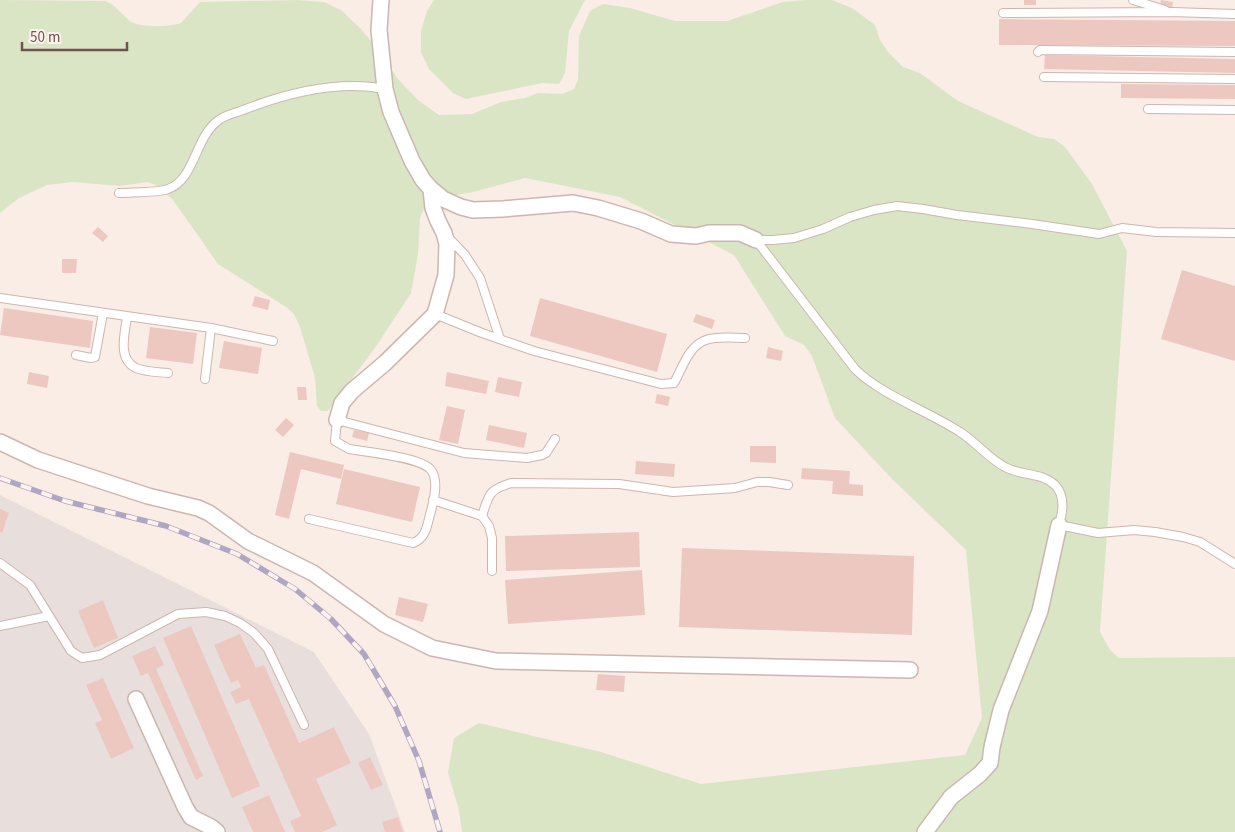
<svg xmlns="http://www.w3.org/2000/svg" width="1235" height="832" font-family="'Source Sans 3',sans-serif">
	<style>
		.industrial { fill: #e8dfdc }
		.green { fill: #dae5c6 }
		.building { fill: #ecc8c1 }
		.lines { fill: none; stroke-linecap: round; stroke-linejoin: round }
		.service-casing { stroke: #ccb6b0; stroke-width: 10 }
		.minor-casing { stroke: #ccb6b0; stroke-width: 18 }
		.service { stroke: #fff; stroke-width: 8 }
		.minor { stroke: #fff; stroke-width: 15 }
		.rail-casing { stroke: #aea6c2; stroke-width: 5.5 }
		.rail { stroke: #fdf2ec; stroke-width: 4; stroke-dasharray: 11; stroke-linecap: butt }
	</style>
	<rect width="100%" height="100%" fill="#f9ede6"/>
	<!-- industrial -->
	<path class="industrial" d="M0,495l314,157 55,82 36,98h-405z"/>
	<!-- green -->
	<g class="green">
		<path d="M0,0l105,1c11,4 16,13 25,20 9,7 40,6 51,2l19,-21 96,-2 28,2 17,8 20,19 22,27 14,22 21,22 21,15 33,-1 29,-12 24,-4 13,-5 24,1 12,-5 4,-9 1,-44 11,-25 13,-7 27,4 45,13h52l56,-19 23,-2h26l20,8 23,17 5,15 8,12 15,15 17,6 38,28 80,36 16,2 11,8 27,37 35,67 -27,381 10,18 9,8 116,-1v175h-773l-3,-22 -11,-37 6,-35 25,-15 122,29 100,32 264,-29 17,-37 -16,-168 -74,-71 -57,-61 -23,-62 -8,-11 -19,-9 -51,-81 -114,-58 -95,-19 -52,14 -45,8 -8,18 -2,36 -7,39 -34,52 -49,66h-7l-4,-5 -2,-28 -15,-51 -6,-13 -8,-7 -68,-43 -45,-64 -17,-15 -9,-3 -27,4 -47,-4 -26,3 -28,13 -19,15z"/>
		<path d="M434,0h151l-16,31 -4,42 -6,11 -17,-1 -76,16 -13,-6 -24,-24 -8,-17v-21l6,-20z"/>
	</g>
	<!-- building -->
	<g class="building">
		<rect x="1024" y="0" width="12" height="5"/>
		<path d="M1161,0l12,2 -1,7 -12,-3z"/>
		<path d="M999,19l236,2v25l-236,-1z"/>
		<path d="M1045,55l190,4v14l-191,-4z"/>
		<path d="M1121,84l114,1v14l-114,-1z"/>
		<path d="M98,227l10,9 -5,6 -11,-9z"/>
		<path d="M62,259h15l-1,14h-14z"/>
		<path d="M1182,270l53,16v75l-74,-22z"/>
		<path d="M255,296l15,4 -2,10 -16,-4z"/>
		<path d="M540,298l127,36 -10,38 -127,-36z"/>
		<path d="M4,308l89,13 -3,27 -90,-13z"/>
		<path d="M696,314l19,6 -3,9 -19,-7z"/>
		<path d="M150,327l47,6 -4,31 -47,-6z"/>
		<path d="M224,341l38,7 -4,26 -39,-6z"/>
		<path d="M768,347l15,4 -2,10 -15,-3z"/>
		<path d="M29,372l20,4 -2,12 -20,-4z"/>
		<path d="M447,372l42,9 -3,13 -41,-8z"/>
		<path d="M498,377l24,5 -3,15 -24,-5z"/>
		<path d="M297,387h9l1,13h-9z"/>
		<path d="M657,394l13,3 -2,9 -13,-3z"/>
		<path d="M447,406l18,4 -7,34 -19,-4z"/>
		<path d="M286,418l8,7 -11,12 -8,-7z"/>
		<path d="M489,425l38,8 -3,15 -38,-8z"/>
		<path d="M354,430l15,3 -2,8 -15,-4z"/>
		<path d="M750,446h26v17l-26,-1z"/>
		<path d="M290,452l54,13 -3,14 -40,-10 -12,50 -14,-4z"/>
		<path d="M636,461l39,3 -1,13 -39,-3z"/>
		<path d="M802,468l48,3 -1,13 14,1v11l-31,-2 1,-13 -32,-2z"/>
		<path d="M344,469l76,18 -8,35 -76,-18z"/>
		<path d="M0,509l9,4 -7,20 -2,-1z"/>
		<path d="M639,532l1,35 -134,4 -1,-35z"/>
		<path d="M682,548l232,8 -2,79 -233,-8z"/>
		<path d="M642,570l3,45 -137,9 -3,-44z"/>
		<path d="M399,597l29,7 -5,18 -28,-7z"/>
		<path d="M103,600l15,38 -24,10 -16,-37z"/>
		<path d="M191,626l69,160 -28,12 -69,-160z"/>
		<path d="M240,634l16,34 8,-3 35,78 35,-16 17,36 -35,16 21,46 -15,7h-27l-5,-11 11,-5 -52,-117 -13,5 -6,-12 11,-5 -3,-7 -7,3 -17,-38z"/>
		<path d="M155,646l9,19 -8,4 47,107 -7,4 -48,-107 -7,3 -9,-20z"/>
		<path d="M598,674l27,2 -1,16 -28,-2z"/>
		<path d="M103,678l31,70 -23,11 -16,-36 7,-3 -16,-35z"/>
		<path d="M370,757l13,28 -12,5 -13,-27z"/>
		<path d="M269,795l16,37h-32l-11,-25z"/>
		<path d="M398,817l5,15h-18l-3,-10z"/>
	</g>
	<g class="lines">
		<defs>
			<g id="service">
				<path d="M1133,0l32,10"/>
				<path d="M1003,13l169,-1 63,2"/>
				<path d="M1038,52l2,-2 195,2"/>
				<path d="M1044,77l191,2"/>
				<path d="M1148,109l87,1"/>
				<path d="M119,193c11,-1 40,0 49,-4 27,-9 27,-53 51,-69 6,-5 17,-7 24,-10 44,-17 95,-30 142,-21"/>
				<path d="M447,236l18,19 15,23 20,61"/>
				<path d="M756,240l99,129c26,26 73,42 105,63 16,10 28,26 45,35 16,9 36,5 50,18 10,10 8,27 4,40l39,8 36,-3 21,2 28,5 17,5 35,22"/>
				<path d="M756,240h17l21,-2 29,-9 27,-12 24,-7 23,-4 26,3 34,6 75,9 67,10 23,-6 34,4 79,1"/>
				<path d="M0,298l211,30 62,13"/>
				<path d="M435,314l47,19 52,18 127,33 13,-1c8,-14 15,-38 32,-43 11,-4 27,-2 39,-2"/>
				<path d="M127,317c-2,16 -10,42 9,51 9,4 23,4 32,5"/>
				<path d="M76,355l15,3 4,-1 8,-44"/>
				<path d="M205,379l6,-51"/>
				<path d="M433,500l49,16 7,10 3,12v33"/>
				<path d="M482,516c7,-21 6,-26 29,-33l108,1 54,8 62,-4 22,-6h12l19,3"/>
				<path d="M309,519l104,24c14,-5 14,-19 18,-32 3,-11 8,-31 0,-41 -10,-13 -65,-18 -82,-21l-14,-8 2,-21 127,33 63,5 15,-3 4,-2 9,-14"/>
				<path d="M0,563l30,22 41,66 11,7 18,-3 78,-41 28,-2 19,4 15,7 14,10 14,16 36,76"/>
				<path d="M0,626l49,-10"/>
			</g>
			<g id="minor">
				<path d="M431,189l12,10 18,8 12,3 30,-1 70,-6 25,5 43,13 30,13 25,2 13,-3h31l16,7"/>
				<path d="M337,420l5,-17 10,-12 33,-28 50,-49 11,-39 1,-31 -3,-11 -6,-12 -5,-13 -2,-19 -8,-9 -11,-19 -21,-49 -6,-23 -6,-59 2,-30"/>
				<path d="M0,442l38,18 110,36 50,12 11,5 39,28 65,32 71,51 48,24 64,13 414,9"/>
				<path d="M136,699l49,108 6,10 20,10 6,5"/>
				<path d="M925,832l26,-35 29,-23 10,-11 2,-16 9,-37 39,-99 19,-86"/>
			</g>
		</defs>
		<!-- service casing -->
		<use href="#service" class="service-casing"/>
		<!-- minor casing -->
		<use href="#minor" class="minor-casing"/>
		<!-- service -->
		<use href="#service" class="service"/>
		<!-- minor -->
		<use href="#minor" class="minor"/>
		<defs>
			<path id="rail" d="M0,478l65,23 101,25 71,28 58,35 36,30 33,35 31,52 24,55 21,71"/>
		</defs>
		<!-- rail casing -->
		<use href="#rail" class="rail-casing"/>
		<!-- rail -->
		<use href="#rail" class="rail"/>
	</g>
	<!-- scale -->
	<path d="M22 42v8h105v-8" fill="none" stroke="#70524e" stroke-width="2.5"/>
	<text x="30" y="42" font-size="15" fill="#70524e" stroke="#fdf2ec" stroke-width="4" paint-order="stroke">50 m</text>
</svg>
